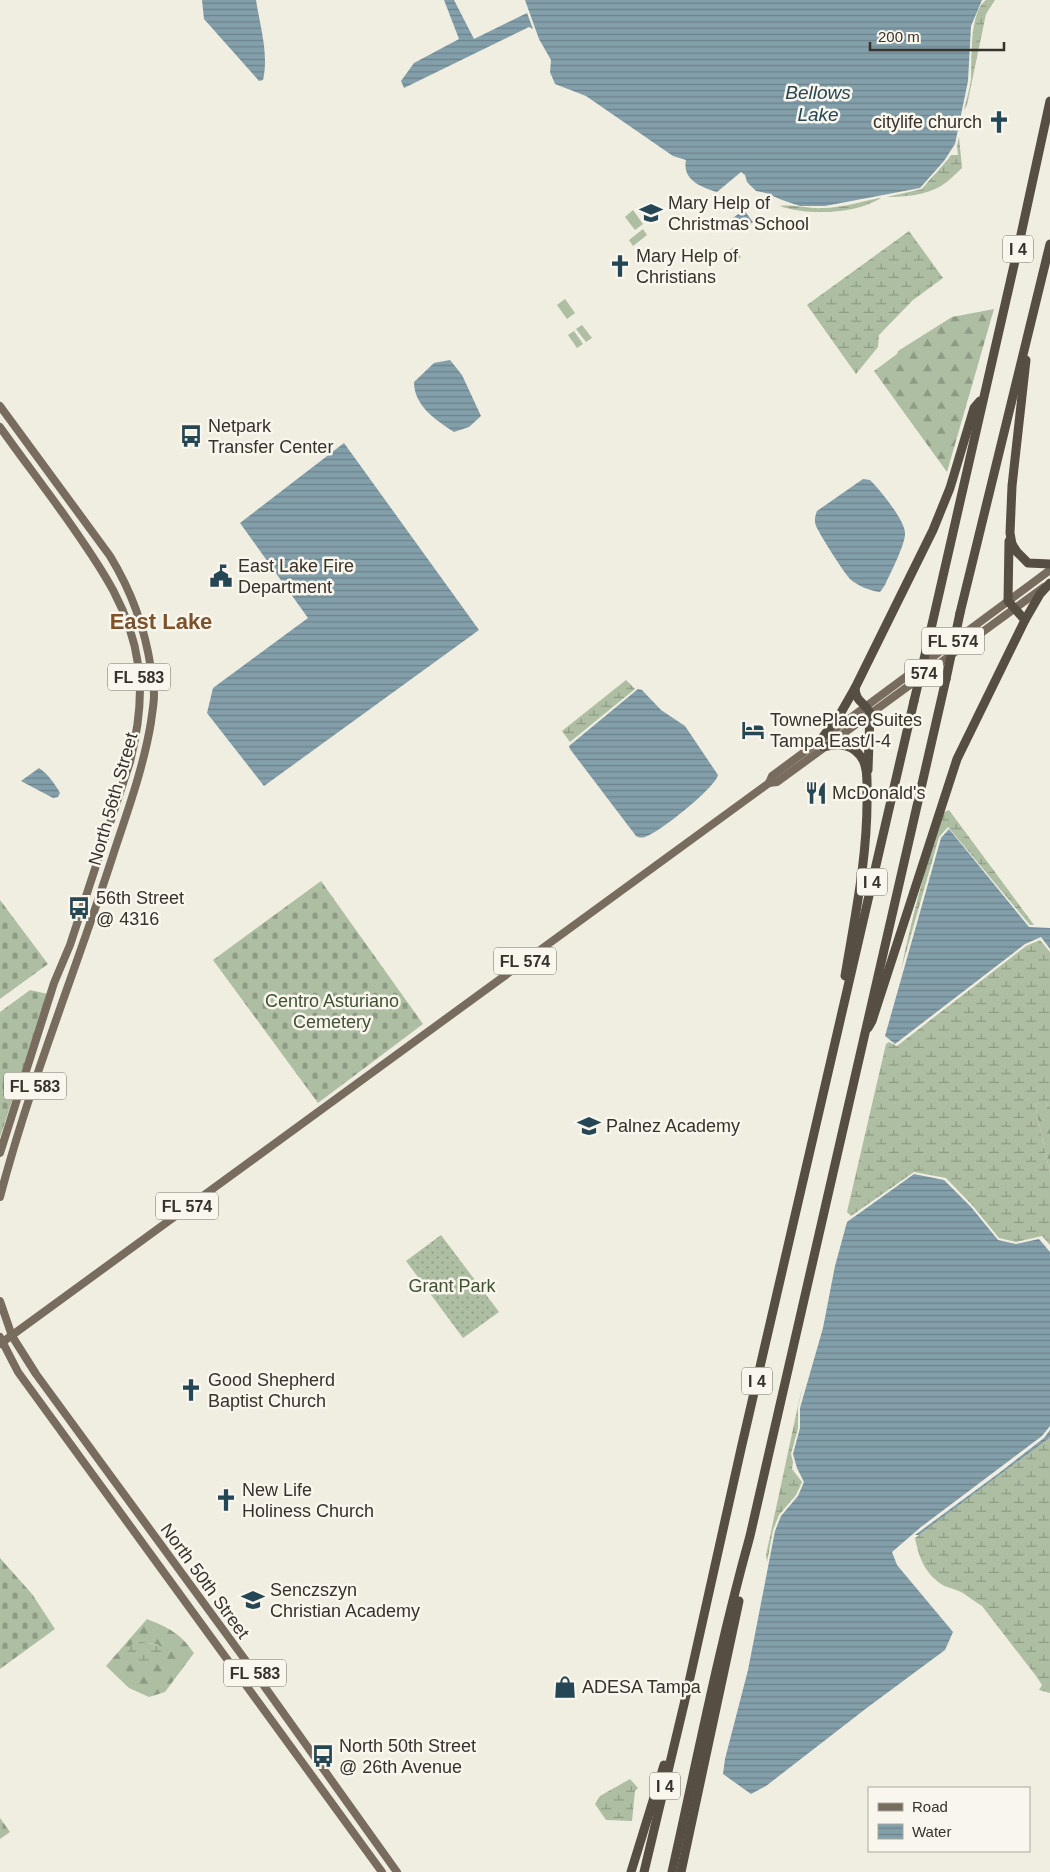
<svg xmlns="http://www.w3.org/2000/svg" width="1050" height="1872" font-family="Helvetica,sans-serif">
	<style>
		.grass { fill: url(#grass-dots) }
		.forest { fill: url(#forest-firs); fill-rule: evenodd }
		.wetland { fill: url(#wetland-marsh) }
		.cemetery { fill: url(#cemetery-stones) }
		.garden { fill: #aebea2 }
		.water { fill: url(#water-rules) }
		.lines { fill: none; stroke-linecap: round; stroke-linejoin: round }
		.primary { stroke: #776c5e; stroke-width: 8 }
		.highway { stroke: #574e43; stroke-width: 9 }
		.highway-bridge { stroke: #574e43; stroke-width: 9 }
		.labels { text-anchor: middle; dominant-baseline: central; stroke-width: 5; stroke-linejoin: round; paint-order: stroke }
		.shield { fill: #f8f6ed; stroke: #716d65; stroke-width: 1 }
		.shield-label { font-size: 16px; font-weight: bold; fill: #37322b }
		.poi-label { font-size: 18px; fill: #37322b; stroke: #f8f6ed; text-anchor: start }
		.street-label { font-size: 18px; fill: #37322b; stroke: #f8f6ed }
		.park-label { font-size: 18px; fill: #3f5232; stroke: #f8f6ed }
		.water-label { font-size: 19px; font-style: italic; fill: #254654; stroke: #f8f6ed }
		.district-label { font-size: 22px; font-weight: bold; fill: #7d532d; stroke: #f8f6ed }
	</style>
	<defs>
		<pattern id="grass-dots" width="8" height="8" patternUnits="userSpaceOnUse" patternTransform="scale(1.25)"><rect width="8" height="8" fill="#aebea2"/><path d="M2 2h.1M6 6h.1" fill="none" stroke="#8e9b84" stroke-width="1.8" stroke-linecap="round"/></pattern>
		<pattern id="forest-firs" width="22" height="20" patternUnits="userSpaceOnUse" patternTransform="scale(1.25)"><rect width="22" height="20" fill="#aebea2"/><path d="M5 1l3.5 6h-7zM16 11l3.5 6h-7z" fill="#8e9b84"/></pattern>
		<pattern id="wetland-marsh" width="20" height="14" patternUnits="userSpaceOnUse" patternTransform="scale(1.25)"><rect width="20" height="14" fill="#aebea2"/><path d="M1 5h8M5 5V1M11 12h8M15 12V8" fill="none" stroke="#8e9b84"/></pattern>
		<pattern id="cemetery-stones" width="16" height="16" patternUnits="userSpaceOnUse" patternTransform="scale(1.25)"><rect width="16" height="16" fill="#aebea2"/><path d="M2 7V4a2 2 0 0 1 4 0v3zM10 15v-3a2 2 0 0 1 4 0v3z" fill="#8e9b84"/></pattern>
		<pattern id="water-rules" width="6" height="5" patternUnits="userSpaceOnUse" patternTransform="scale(1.25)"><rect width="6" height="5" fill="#839faa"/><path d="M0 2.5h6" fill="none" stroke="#6c828b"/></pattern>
	</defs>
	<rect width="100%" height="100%" fill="#f0ede1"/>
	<!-- grass -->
	<g class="grass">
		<path d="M734,247l7,10 -6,5 -8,-10z"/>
		<path d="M441,1235l58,77 -36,26 -57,-77z"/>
	</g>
	<!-- forest -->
	<g class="forest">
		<path d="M994,309l-47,163 -73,-101 23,-17 1,-3 54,-34z"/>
		<path d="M1039,1103h7l4,5v65l-15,-68z"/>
		<path d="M147,1619c22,9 33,14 47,34l-29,39 -16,5 -20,-9 -23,-22zM149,1643l10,2 -26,19z"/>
	</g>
	<!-- wetland -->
	<g class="wetland">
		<path d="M986,0h9l-9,14 -19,91 -3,5c2,-10 6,-21 7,-31 1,-19 -2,-67 15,-79z"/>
		<path d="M959,137l3,31c-7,6 -13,13 -21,18 -15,9 -37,11 -54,11l35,-8c9,-12 20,-21 29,-34h7l-1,-9z"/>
		<path d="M881,198c-25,16 -73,18 -101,8 12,-2 29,3 43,2 19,0 39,-7 58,-10z"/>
		<path d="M909,231l34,47 -30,22 -34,35 -1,12 -22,27 -49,-69z"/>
		<path d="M626,680l9,9 -65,53 -8,-11z"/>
		<path d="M949,810l85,115h-4l-82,-98 -9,10 -38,133c11,-53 25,-105 41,-157z"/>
		<path d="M1040,940l10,12v156l-4,-5h-7l-4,2 15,68v72l-8,-9 -26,6 -17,-4 -27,-33 -26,-27 -32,-6 -63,44 -4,-4 39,-168 3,-2 8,4 129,-100z"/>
		<path d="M804,1382l-6,25v21l-7,26 2,8 -1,7 10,13 -6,13 -17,20 -6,15 -6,32 -1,-7 33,-154z"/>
		<path d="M1050,1437v256l-11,-3 3,-5 -6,-9 -54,-70c-7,-4 -13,-9 -19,-13 -7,-4 -16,-5 -22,-9 -17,-12 -22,-27 -26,-46z"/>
		<path d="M136,1641l23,4 5,8 -4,9 -10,3 -17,-1 -6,-7 1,-9z"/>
		<path d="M630,1779l8,9 -3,3 -3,30 -26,-1 -11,-16 5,-8z"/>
	</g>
	<!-- cemetery -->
	<g class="cemetery">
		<path d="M321,881l102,143 -105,79 -105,-143z"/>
		<path d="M0,900l48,64 -48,35z"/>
		<path d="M30,990l18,4 -48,143v-125z"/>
		<path d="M0,1558l32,36 23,35 -55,40z"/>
		<path d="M0,1818l10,14 -10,7z"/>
	</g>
	<!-- garden -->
	<g class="garden">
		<path d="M633,210l10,14 -8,6 -10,-13z"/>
		<path d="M643,229l4,6 -14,11 -4,-6z"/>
		<path d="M565,299l10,14 -8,6 -10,-14z"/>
		<path d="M582,325l10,13 -6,4 -10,-13z"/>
		<path d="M574,331l9,13 -6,4 -9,-13z"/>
	</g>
	<!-- water -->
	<g class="water">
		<path d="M202,0h54c4,26 13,54 7,80l-4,1 -55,-62z"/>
		<path d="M444,0h10l20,39 53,-26 6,16 -4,-2 -125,61 -3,-7 13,-18 45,-24z"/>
		<path d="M525,0h457l-11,26 -3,55 -13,63 -11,17 -24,27 -95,18h-25l-18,-6 -16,-7 -10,-2 -9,-9 -2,-7 -4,-3 -24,20c-16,-5 -35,-12 -31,-32l-13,-4 -87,-60 -31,-12 -5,-12 1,-12 -12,-21z"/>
		<path d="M744,210l9,12 -8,6 -3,-5 -6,4 -6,-7z"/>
		<path d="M450,360l12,15 19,41 -12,11 -15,5c-18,-12 -40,-26 -40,-50l20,-19z"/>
		<path d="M344,443l135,187 -215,156 -57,-73 6,-25 95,-70 -68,-95z"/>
		<path d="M863,479l7,1c9,9 36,41 35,54 0,11 -15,40 -20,51l-5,7c-10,-1 -21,-6 -29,-12 -7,-7 -31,-45 -35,-54 -2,-5 -1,-10 1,-15z"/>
		<path d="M638,689l4,1 19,20 24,16 33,49c-3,13 -57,56 -71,61 -4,2 -7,2 -11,0l-66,-87 -1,-3z"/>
		<path d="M39,768c9,6 16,16 21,25l-2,4 -5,1 -32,-17z"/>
		<path d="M949,829l80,98 21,1v21l-9,-12 -16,7 -130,100 -10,-8 56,-198z"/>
		<path d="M914,1174l30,6 27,27 27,33 18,4 23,-5 11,13v174l-8,10 -121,91 -29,25 5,13 56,67 -8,18 -77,57 -102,79 -15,8 -28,-20 2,-15 23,-89 27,-139 6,-15 17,-20 6,-14 -7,-14 -4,-14 7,-26v-20l23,-80 12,-62 12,-44z"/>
		<path d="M1050,1430v7l-2,2 -129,96h-4l84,-62 45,-35z"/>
	</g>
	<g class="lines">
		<!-- primary -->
		<g class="primary">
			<path d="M0,406l110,150c22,36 35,72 41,113 1,9 3,18 3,26 0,9 -2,18 -3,27 -7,43 -22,85 -36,127 -37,116 -84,230 -115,348"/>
			<path d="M0,427c22,31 45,61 67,92 32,46 63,88 71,145 5,32 0,66 -8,98l-60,183 -16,38 -54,170"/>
			<path d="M769,783l8,-1 267,-195"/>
			<path d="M0,1301l12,35 24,38 213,291 148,207"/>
			<path d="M0,1337l18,35 364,500"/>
			<path d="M0,1344l769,-561 3,-7 278,-206"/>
		</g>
		<!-- highway -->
		<g class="highway">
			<path d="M1026,360l-14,126 -2,47 2,11 5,8 11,11 22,1"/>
			<path d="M1009,541l-1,60 17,19"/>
			<path d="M960,613l90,-369"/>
			<path d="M928,642l92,-403 30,-138"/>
			<path d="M855,688c1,15 9,13 15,25l-2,57"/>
			<path d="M822,738l17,-22 16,-28 78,-158 17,-42 24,-80 6,-7"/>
			<path d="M823,747c16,-4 31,-3 40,13 5,9 4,23 4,34 1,61 -12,122 -22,182"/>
			<path d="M868,1028l4,-7 85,-262 68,-139 15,-26 10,-11"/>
			<path d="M631,1872l33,-107"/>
			<path d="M644,1872l41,-172 56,-251 173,-748"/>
			<path d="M672,1872c25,-112 47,-225 78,-336l196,-857"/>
			<path d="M681,1872l58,-271"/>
		</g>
		<!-- highway-bridge -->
		<g class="highway-bridge">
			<path d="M946,679l14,-66"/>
			<path d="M914,701l14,-59"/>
		</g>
	</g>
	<!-- icons -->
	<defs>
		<symbol id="church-bare" viewBox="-9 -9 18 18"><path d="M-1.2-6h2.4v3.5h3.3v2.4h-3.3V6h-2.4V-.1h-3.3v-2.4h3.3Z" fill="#254654" stroke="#f8f6ed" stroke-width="2.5" paint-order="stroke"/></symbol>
		<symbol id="school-bare" viewBox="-9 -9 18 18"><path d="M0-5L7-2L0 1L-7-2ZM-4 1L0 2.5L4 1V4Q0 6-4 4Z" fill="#254654" stroke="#f8f6ed" stroke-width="2.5" paint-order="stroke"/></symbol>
		<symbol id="bus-bare" viewBox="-9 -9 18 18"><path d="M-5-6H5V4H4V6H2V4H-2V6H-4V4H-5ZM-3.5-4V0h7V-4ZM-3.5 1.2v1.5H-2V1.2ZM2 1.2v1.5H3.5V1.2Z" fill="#254654" stroke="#f8f6ed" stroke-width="2.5" paint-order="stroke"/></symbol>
		<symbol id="civic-bare" viewBox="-9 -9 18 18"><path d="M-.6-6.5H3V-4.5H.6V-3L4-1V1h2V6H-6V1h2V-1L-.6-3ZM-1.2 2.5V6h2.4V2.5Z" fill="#254654" stroke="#f8f6ed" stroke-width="2.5" paint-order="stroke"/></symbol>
		<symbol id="hotel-bare" viewBox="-9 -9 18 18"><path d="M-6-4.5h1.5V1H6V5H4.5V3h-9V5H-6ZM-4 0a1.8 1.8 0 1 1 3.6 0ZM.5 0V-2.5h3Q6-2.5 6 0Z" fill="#254654" stroke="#f8f6ed" stroke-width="2.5" paint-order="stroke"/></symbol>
		<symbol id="restaurant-bare" viewBox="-9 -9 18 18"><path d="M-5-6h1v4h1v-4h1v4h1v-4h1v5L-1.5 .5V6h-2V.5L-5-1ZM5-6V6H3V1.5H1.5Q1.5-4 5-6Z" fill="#254654" stroke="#f8f6ed" stroke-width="2.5" paint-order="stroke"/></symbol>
		<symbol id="shop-bare" viewBox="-9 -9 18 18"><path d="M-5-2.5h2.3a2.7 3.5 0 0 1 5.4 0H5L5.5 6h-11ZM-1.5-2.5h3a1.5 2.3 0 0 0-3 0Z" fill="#254654" stroke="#f8f6ed" stroke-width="2.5" paint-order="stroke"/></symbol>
	</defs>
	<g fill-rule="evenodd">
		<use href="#church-bare" x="983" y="106" width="32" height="32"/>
		<use href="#school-bare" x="635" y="197" width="32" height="32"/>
		<use href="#church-bare" x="604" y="250" width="32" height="32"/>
		<use href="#bus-bare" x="175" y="420" width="32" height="32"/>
		<use href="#civic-bare" x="205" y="560" width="32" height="32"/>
		<use href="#hotel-bare" x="737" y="714" width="32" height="32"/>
		<use href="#restaurant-bare" x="800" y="777" width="32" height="32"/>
		<use href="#bus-bare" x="63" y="892" width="32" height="32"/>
		<use href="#school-bare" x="573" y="1110" width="32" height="32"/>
		<use href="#church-bare" x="175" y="1374" width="32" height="32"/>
		<use href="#church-bare" x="210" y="1484" width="32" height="32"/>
		<use href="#school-bare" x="237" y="1584" width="32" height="32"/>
		<use href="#shop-bare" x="549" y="1671" width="32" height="32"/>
		<use href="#bus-bare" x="307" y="1740" width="32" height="32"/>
	</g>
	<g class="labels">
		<!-- shield labels -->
		<g class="shield">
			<rect x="1003" y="235.5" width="30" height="27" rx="4"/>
			<rect x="922" y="627.5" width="62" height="27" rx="4"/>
			<rect x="905" y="659.5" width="38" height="27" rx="4"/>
			<rect x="108" y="663.5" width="62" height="27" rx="4"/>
			<rect x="857" y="868.5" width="30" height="27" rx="4"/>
			<rect x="494" y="947.5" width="62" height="27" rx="4"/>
			<rect x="4" y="1072.5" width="62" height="27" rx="4"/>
			<rect x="156" y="1192.5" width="62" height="27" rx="4"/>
			<rect x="742" y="1367.5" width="30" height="27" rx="4"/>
			<rect x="224" y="1659.5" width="62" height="27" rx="4"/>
			<rect x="650" y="1772.5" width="30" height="27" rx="4"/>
		</g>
		<g class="shield-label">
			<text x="1018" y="249">I 4</text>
			<text x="953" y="641">FL 574</text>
			<text x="924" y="673">574</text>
			<text x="139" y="677">FL 583</text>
			<text x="872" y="882">I 4</text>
			<text x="525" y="961">FL 574</text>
			<text x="35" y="1086">FL 583</text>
			<text x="187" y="1206">FL 574</text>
			<text x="757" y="1381">I 4</text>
			<text x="255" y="1673">FL 583</text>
			<text x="665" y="1786">I 4</text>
		</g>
		<!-- poi labels -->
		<g class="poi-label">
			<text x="982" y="122" text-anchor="end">citylife church</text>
			<text x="668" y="203">Mary Help of<tspan x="668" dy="21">Christmas School</tspan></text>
			<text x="636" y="256">Mary Help of<tspan x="636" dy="21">Christians</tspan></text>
			<text x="208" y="426">Netpark<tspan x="208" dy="21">Transfer Center</tspan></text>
			<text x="238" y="566">East Lake Fire<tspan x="238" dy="21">Department</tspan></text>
			<text x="770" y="720">TownePlace Suites<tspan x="770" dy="21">Tampa East/I-4</tspan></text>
			<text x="832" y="793">McDonald's</text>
			<text x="96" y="898">56th Street<tspan x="96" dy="21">@ 4316</tspan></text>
			<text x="606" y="1126">Palnez Academy</text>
			<text x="208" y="1380">Good Shepherd<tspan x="208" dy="21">Baptist Church</tspan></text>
			<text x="242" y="1490">New Life<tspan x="242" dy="21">Holiness Church</tspan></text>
			<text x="270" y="1590">Senczszyn<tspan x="270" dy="21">Christian Academy</tspan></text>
			<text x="582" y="1687">ADESA Tampa</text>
			<text x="339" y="1746">North 50th Street<tspan x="339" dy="21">@ 26th Avenue</tspan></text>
		</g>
		<!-- street labels -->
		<g class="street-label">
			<text transform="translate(113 799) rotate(-74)">North 56th Street</text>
			<text transform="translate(205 1581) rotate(54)">North 50th Street</text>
		</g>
		<!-- park labels -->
		<g class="park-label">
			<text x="332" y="1001">Centro Asturiano<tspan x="332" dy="21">Cemetery</tspan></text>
			<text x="452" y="1286">Grant Park</text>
		</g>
		<!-- water labels -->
		<g class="water-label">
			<text x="818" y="92">Bellows<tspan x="818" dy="22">Lake</tspan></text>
		</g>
		<!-- district labels -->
		<g class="district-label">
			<text x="161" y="621">East Lake</text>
		</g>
	</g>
	<!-- legend -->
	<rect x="868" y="1787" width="162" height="65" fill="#f8f6ed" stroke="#aba89f"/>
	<rect x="878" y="1803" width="25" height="8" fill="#776c5e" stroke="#aba89f"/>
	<text x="912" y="1812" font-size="15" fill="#37322b">Road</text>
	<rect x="878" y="1824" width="25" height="15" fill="url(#water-rules)" stroke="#aba89f"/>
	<text x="912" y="1837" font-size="15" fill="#37322b">Water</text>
	<!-- scale -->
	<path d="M870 42v8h134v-8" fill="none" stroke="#37322b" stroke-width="2.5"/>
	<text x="878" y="42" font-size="15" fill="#37322b" stroke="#f8f6ed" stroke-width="4" paint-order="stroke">200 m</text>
</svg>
